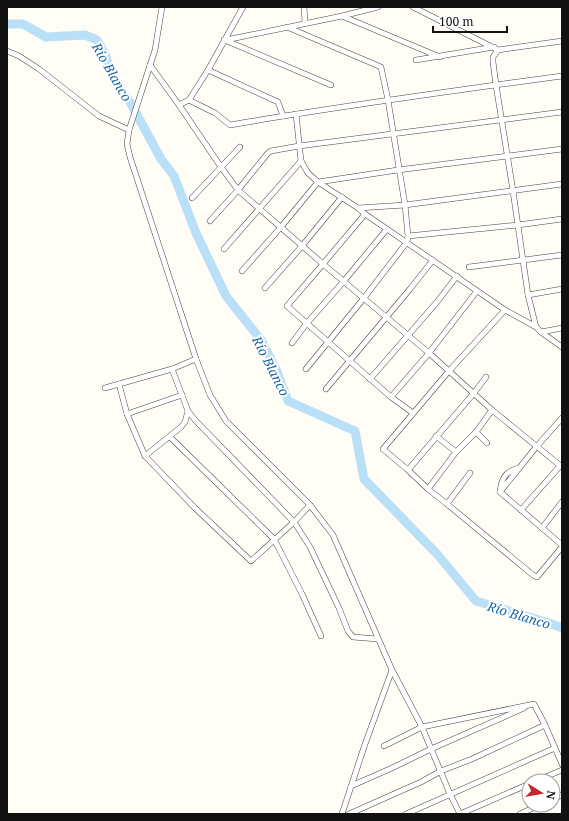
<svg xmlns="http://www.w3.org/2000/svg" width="569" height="821" font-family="'Noto Serif',serif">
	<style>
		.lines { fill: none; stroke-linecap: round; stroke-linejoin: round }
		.river { stroke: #b9e0f7; stroke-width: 9 }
		.minor-casing { stroke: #444; stroke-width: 6 }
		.minor { stroke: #fff; stroke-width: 5 }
		.labels { text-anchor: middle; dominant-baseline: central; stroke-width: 4; stroke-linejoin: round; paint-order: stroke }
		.water-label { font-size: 13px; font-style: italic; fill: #1768a6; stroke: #fff }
	</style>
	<rect width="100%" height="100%" fill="#fffdf5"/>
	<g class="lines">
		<!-- river -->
		<path class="river" d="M7,24h16l23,13 39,-2 12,5 8,14 9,27 16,21 31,57 13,17 22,57 30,63 35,44 15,29 12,32 67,30 9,48 73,75 39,47 73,22 13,5"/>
		<defs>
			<g id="minor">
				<path d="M162,7l-7,43 -26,80 -2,14 3,13 66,202 14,36 16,26 84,84 23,30 59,135 30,57 28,67 10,20 69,-30"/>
				<path d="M304,7l1,16"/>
				<path d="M413,7l85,43 -5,7v5l3,23 17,106 15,104 8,32"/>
				<path d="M342,16l98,41"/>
				<path d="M287,27l94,40 7,33 17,105 3,31 -1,6 -43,56 -58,71"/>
				<path d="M224,40h2l116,-24 36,-9"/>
				<path d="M227,41l104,44"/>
				<path d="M498,50l64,-9"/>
				<path d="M7,51l12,5 20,13 60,47 30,14"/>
				<path d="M416,60l78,-13"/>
				<path d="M150,65l29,40 42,62 17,23 85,74 106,89 63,57 70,57"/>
				<path d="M208,70l70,32 5,14"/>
				<path d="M189,100l26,13 15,12c110,-19 221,-34 332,-49"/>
				<path d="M179,105l10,-5 19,-30 35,-63"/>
				<path d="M296,114l5,47 7,12 10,9 40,26 7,6 140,96 31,17 5,5 21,15"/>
				<path d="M192,198l48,-51"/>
				<path d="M358,208l47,-3 157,-21"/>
				<path d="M365,214l-42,50 -36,42 104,91 22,16"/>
				<path d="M210,221l28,-31 30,-37 3,-2 28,-5 263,-34"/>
				<path d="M408,236l110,-11 44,-6"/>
				<path d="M224,249l77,-88"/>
				<path d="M469,267l93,-12"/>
				<path d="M242,271l39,-44 37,-45 80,-12 164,-21"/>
				<path d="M265,288l37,-42 40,-49"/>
				<path d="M528,295l34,-6"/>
				<path d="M505,310l-56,61 -66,78 25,21 20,19 19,15 86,71 4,2 25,-30"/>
				<path d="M541,332l21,-4"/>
				<path d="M292,343l15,-20 37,-42 43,-52"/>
				<path d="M172,369l16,42 7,9 99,102 16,25 29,61 9,23 5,6 25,2"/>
				<path d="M370,379l67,-77 20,-26"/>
				<path d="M119,384l8,30 18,42 50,52 56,53 43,-39 16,-17"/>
				<path d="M105,388l67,-19 24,-10"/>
				<path d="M326,389l84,-100 23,-29"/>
				<path d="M391,397l38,-44 48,-62"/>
				<path d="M127,414l55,-19"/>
				<path d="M476,432l11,11"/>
				<path d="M436,436l20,16"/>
				<path d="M170,437l104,102 28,55 19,42"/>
				<path d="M145,456l36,-29 4,-5 3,-11"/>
				<path d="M408,470l66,-77 12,-16"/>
				<path d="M428,489l28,-37 20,-20 16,-22"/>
				<path d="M500,491c2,-13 5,-19 18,-23"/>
				<path d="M500,492l37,-46 25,-28"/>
				<path d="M500,492l62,53"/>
				<path d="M447,504l23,-31"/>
				<path d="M521,510l39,-44"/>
				<path d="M542,528l20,-26"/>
				<path d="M384,746l38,-19 112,-23 11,21 17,39"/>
				<path d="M536,781l26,-11"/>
				<path d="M351,786l41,-18 39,-19 93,-41"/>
				<path d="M553,799l9,-4"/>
				<path d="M342,814l22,-67 28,-77"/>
				<path d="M349,814l72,-32 20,-11 31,-12 73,-34"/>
				<path d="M406,814l149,-66"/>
				<path d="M520,814l19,-9"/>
			</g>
		</defs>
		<!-- minor casing -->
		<use href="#minor" class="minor-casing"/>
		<!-- minor -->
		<use href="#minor" class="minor"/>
	</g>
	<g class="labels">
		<!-- water labels -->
		<g class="water-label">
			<text transform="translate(112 72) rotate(60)">Río Blanco</text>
			<text transform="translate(271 366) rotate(63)">Río Blanco</text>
			<text transform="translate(519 615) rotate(17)">Río Blanco</text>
		</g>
	</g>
	<!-- border -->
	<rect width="569" height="821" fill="none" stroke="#111111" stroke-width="16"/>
	<!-- north arrow -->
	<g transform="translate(541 793) rotate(101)"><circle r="19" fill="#ffffff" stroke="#a0a0a0"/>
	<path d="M0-3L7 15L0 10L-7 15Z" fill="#c4262e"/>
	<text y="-6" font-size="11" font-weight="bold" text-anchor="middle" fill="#111111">N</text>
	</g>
	<!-- scale -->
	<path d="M433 26v6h74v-6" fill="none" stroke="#111111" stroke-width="2"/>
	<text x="439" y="26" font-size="12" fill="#111111" stroke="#ffffff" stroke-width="3" paint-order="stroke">100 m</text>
</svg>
